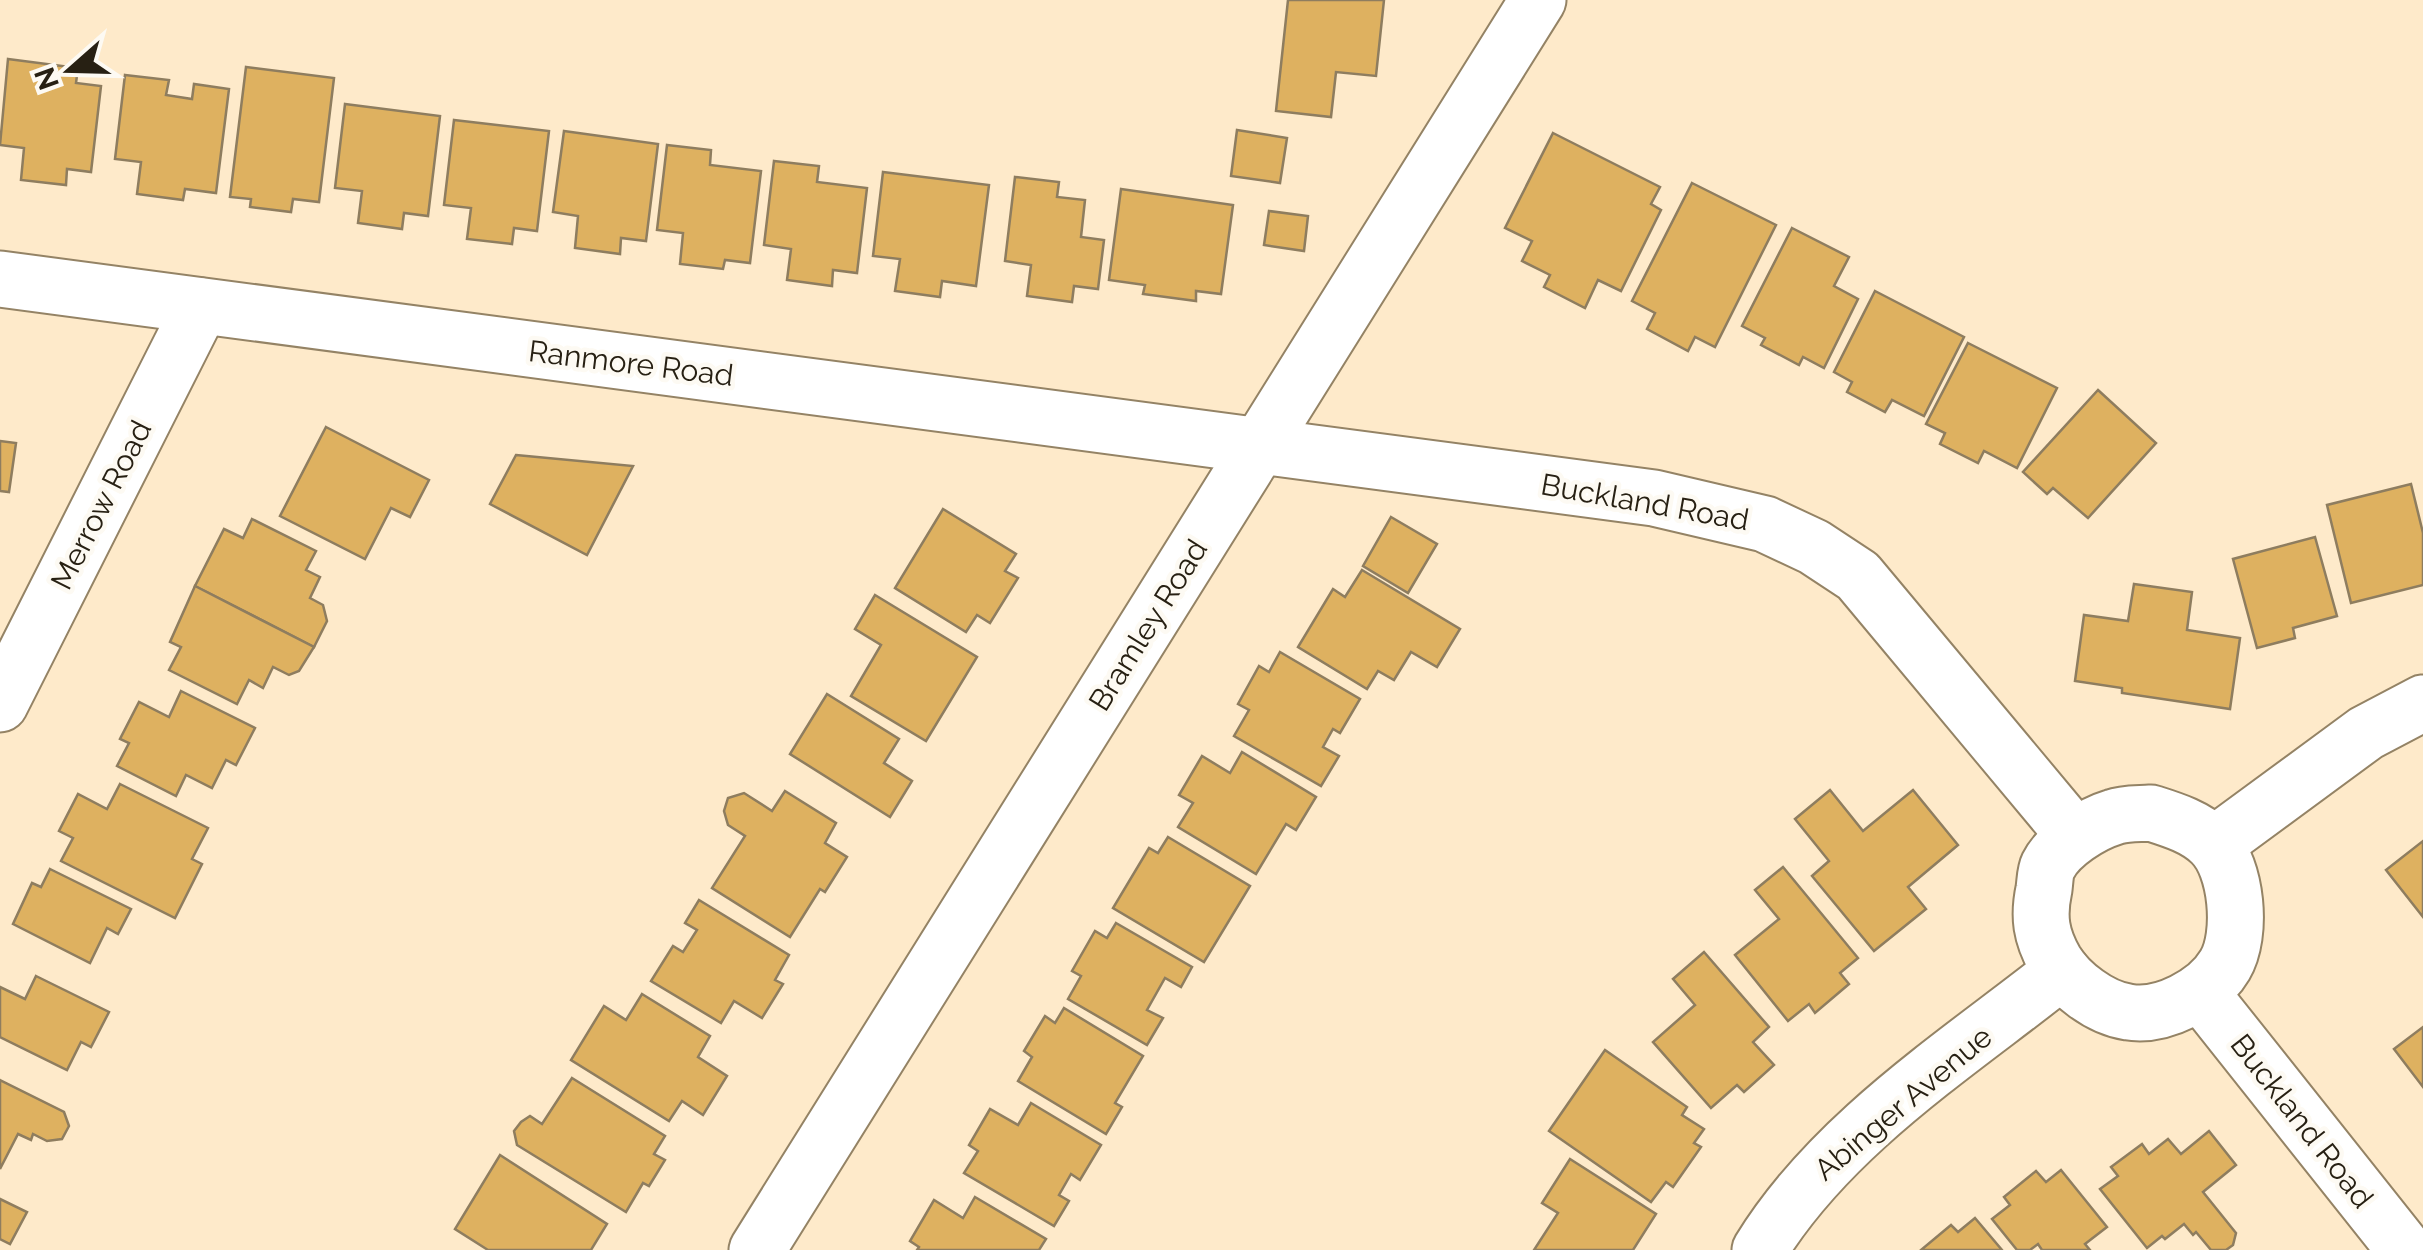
<svg xmlns="http://www.w3.org/2000/svg" width="2423" height="1250" font-family="Raleway,sans-serif">
  <style>
    .building { fill: #deb160; stroke: #8e7d5f; stroke-width: 2.5 }
    .lines { fill: none; stroke-linecap: round; stroke-linejoin: round }
    .minor-casing { stroke: #948365; stroke-width: 59 }
    .minor { stroke: #fff; stroke-width: 55 }
    .labels { text-anchor: middle; dominant-baseline: central; stroke-width: 9; stroke-linejoin: round; paint-order: stroke }
    .street-label { font-size: 30px; fill: #272013; stroke: #fdfaf3 }
  </style>
  <rect width="100%" height="100%" fill="#feeaca"/>
  <g class="building">
    <polygon points="1288,0 1384,0 1376,76 1336,72 1331,117 1276,111"/>
    <polygon points="8,59 78,68 76,83 101,86 91,172 67,169 66,185 21,180 24,148 0,145"/>
    <polygon points="246,67 334,78 319,202 293,199 291,212 250,207 251,199 230,197"/>
    <polygon points="125,75 169,80 166,95 192,99 194,84 229,89 216,193 185,189 183,200 137,194 141,162 115,159"/>
    <polygon points="345,104 440,116 428,216 404,213 402,229 358,223 362,191 335,188"/>
    <polygon points="454,120 549,131 537,231 514,228 512,244 467,239 471,208 444,205"/>
    <polygon points="1237,130 1287,138 1280,183 1231,176"/>
    <polygon points="564,131 658,144 646,241 621,238 620,254 575,248 578,216 553,212"/>
    <polygon points="1553,133 1660,187 1651,204 1661,210 1621,291 1598,280 1585,308 1544,287 1550,275 1522,261 1532,241 1505,228"/>
    <polygon points="667,145 711,150 710,165 761,171 750,263 725,260 723,269 680,264 683,233 657,230"/>
    <polygon points="774,161 819,166 817,182 867,188 857,273 833,270 832,286 787,280 791,249 764,245"/>
    <polygon points="883,172 989,185 976,286 942,281 940,297 895,291 900,259 873,256"/>
    <polygon points="1015,177 1059,182 1057,197 1085,200 1081,237 1104,240 1098,289 1074,286 1072,302 1027,296 1031,265 1005,261"/>
    <polygon points="1692,183 1776,225 1715,347 1695,337 1688,351 1647,329 1655,313 1632,301"/>
    <polygon points="1121,189 1233,205 1221,294 1196,291 1196,301 1143,294 1145,285 1109,280"/>
    <polygon points="1269,211 1308,216 1304,251 1264,245"/>
    <polygon points="1792,228 1849,257 1834,286 1858,299 1824,368 1803,357 1799,365 1761,345 1765,338 1742,326"/>
    <polygon points="1875,291 1964,337 1924,416 1892,400 1885,412 1847,392 1852,382 1834,372"/>
    <polygon points="1968,343 2057,388 2017,468 1984,451 1978,463 1940,444 1945,433 1926,424"/>
    <polygon points="2098,390 2156,443 2088,518 2053,488 2047,494 2023,472"/>
    <polygon points="326,427 429,480 410,517 391,508 365,559 280,516"/>
    <polygon points="0,441 16,443 9,492 0,491"/>
    <polygon points="516,455 633,466 587,555 490,504"/>
    <polygon points="2411,484 2423,533 2423,585 2351,603 2327,505"/>
    <polygon points="943,509 1016,554 1005,571 1018,578 990,623 977,615 966,632 895,588"/>
    <polygon points="1391,517 1437,544 1408,593 1363,566"/>
    <polygon points="252,519 316,551 306,570 320,577 310,598 323,605 327,621 314,647 195,586 224,529 243,538"/>
    <polygon points="2315,537 2337,616 2293,628 2295,638 2257,648 2233,559"/>
    <polygon points="1362,570 1460,629 1437,667 1411,652 1394,680 1378,671 1367,689 1298,647 1333,589 1345,597"/>
    <polygon points="2134,584 2192,592 2187,630 2240,638 2230,709 2122,693 2122,688 2075,681 2084,615 2128,621"/>
    <polygon points="195,586 314,647 299,671 289,675 273,667 263,688 249,680 237,704 169,670 181,647 170,642"/>
    <polygon points="875,595 977,657 926,741 851,696 881,645 855,629"/>
    <polygon points="1280,652 1360,699 1340,733 1333,729 1323,747 1339,756 1321,786 1234,736 1249,710 1238,704 1259,666 1269,672"/>
    <polygon points="181,691 255,728 236,765 226,760 212,788 186,775 176,796 117,766 129,743 120,739 139,702 169,717"/>
    <polygon points="827,694 899,739 884,763 912,781 890,817 790,754"/>
    <polygon points="1242,752 1316,797 1296,830 1286,824 1256,874 1178,827 1193,803 1179,795 1202,756 1230,773"/>
    <polygon points="120,784 208,828 192,859 202,864 175,918 61,861 73,838 59,831 78,794 107,809"/>
    <polygon points="1830,790 1863,831 1913,790 1958,845 1908,887 1926,909 1874,951 1812,876 1829,861 1795,819"/>
    <polygon points="785,791 836,823 825,843 847,857 825,892 820,889 790,937 712,888 745,836 728,825 724,811 728,798 744,793 772,811"/>
    <polygon points="1168,837 1250,886 1204,962 1113,908 1149,848 1158,853"/>
    <polygon points="2423,841 2423,917 2386,870"/>
    <polygon points="1783,867 1858,958 1840,973 1849,984 1815,1013 1809,1004 1788,1021 1735,955 1779,919 1755,890"/>
    <polygon points="50,869 131,909 118,934 107,928 90,963 13,924 32,883 41,887"/>
    <polygon points="699,900 789,955 775,980 783,984 762,1018 734,1001 721,1023 651,981 673,946 683,952 697,930 685,923"/>
    <polygon points="1116,923 1192,967 1181,987 1165,978 1147,1010 1163,1018 1147,1045 1068,999 1081,976 1072,971 1095,931 1107,938"/>
    <polygon points="1704,952 1769,1027 1753,1042 1774,1065 1744,1092 1737,1085 1711,1108 1653,1042 1695,1005 1673,979"/>
    <polygon points="36,976 109,1012 91,1047 81,1042 67,1070 0,1037 0,987 25,999"/>
    <polygon points="642,994 710,1036 698,1057 727,1076 703,1115 682,1101 669,1121 571,1060 604,1006 626,1020"/>
    <polygon points="1064,1008 1143,1056 1115,1103 1122,1107 1106,1134 1018,1081 1032,1057 1024,1051 1045,1016 1055,1023"/>
    <polygon points="2423,1027 2423,1087 2394,1049"/>
    <polygon points="1605,1050 1687,1107 1682,1115 1704,1129 1694,1143 1701,1147 1673,1187 1666,1182 1651,1202 1549,1131"/>
    <polygon points="572,1078 665,1136 654,1154 665,1160 649,1186 643,1183 626,1212 517,1145 514,1131 521,1122 530,1116 542,1124"/>
    <polygon points="0,1080 64,1112 69,1126 62,1139 47,1141 33,1134 31,1140 18,1134 0,1169"/>
    <polygon points="1031,1103 1101,1145 1080,1180 1071,1174 1059,1195 1069,1201 1054,1226 964,1173 978,1151 969,1145 990,1109 1018,1125"/>
    <polygon points="2209,1131 2236,1165 2203,1192 2236,1233 2233,1245 2226,1250 2211,1250 2196,1232 2193,1235 2184,1224 2165,1239 2162,1236 2147,1248 2100,1189 2118,1176 2111,1167 2142,1144 2149,1154 2168,1139 2181,1154"/>
    <polygon points="500,1155 607,1224 591,1250 488,1250 455,1229"/>
    <polygon points="1570,1159 1656,1214 1633,1250 1534,1250 1558,1213 1542,1203"/>
    <polygon points="2061,1170 2107,1227 2085,1244 2090,1250 2042,1250 2038,1244 2030,1250 2017,1250 1992,1219 2010,1205 2004,1197 2036,1171 2046,1182"/>
    <polygon points="975,1197 1046,1239 1039,1250 917,1250 919,1247 910,1241 934,1200 963,1218"/>
    <polygon points="0,1199 27,1212 10,1244 0,1239"/>
    <polygon points="1975,1218 2002,1250 1921,1250 1951,1225 1958,1232"/>
  </g>
  <g class="lines">
    <g class="minor-casing">
      <g id="minor">
        <polyline points="0,279 1654,498 1765,524 1814,547 1858,576 2075,836"/>
        <polyline points="0,704 201,306"/>
        <path d="M2151,813C2173,820 2196,827 2212,843C2237,867 2243,935 2225,965C2208,994 2162,1018 2128,1012C2100,1008 2069,984 2055,961C2041,936 2038,917 2044,889C2045,882 2045,872 2048,866C2059,844 2091,824 2114,817C2125,813 2140,814 2151,813Z"/>
        <polyline points="2215,844 2366,733 2423,703"/>
        <polyline points="2200,992 2405,1250"/>
        <polyline points="757,1250 1538,0"/>
        <path d="M1760,1250C1831,1134 1956,1055 2062,971"/>
      </g>
    </g>
    <use href="#minor" class="minor"/>
  </g>
  <g class="labels">
    <g class="street-label">
      <text transform="translate(631 363) rotate(7)">Ranmore Road</text>
      <text transform="translate(1645 502) rotate(10)">Buckland Road</text>
      <text transform="translate(101 505) rotate(-63)">Merrow Road</text>
      <text transform="translate(1148 625) rotate(-58)">Bramley Road</text>
      <text transform="translate(1903 1103) rotate(-40)">Abinger Avenue</text>
      <text transform="translate(2302 1121) rotate(52)">Buckland Road</text>
    </g>
  </g>
  <g transform="translate(70 70) rotate(250)" stroke="#fdfaf3" stroke-width="8" paint-order="stroke">
  <path d="M0-8L18 38L0 25L-18 38Z" fill="#272013"/>
  <text y="-15" font-size="28" font-weight="bold" text-anchor="middle" fill="#272013">N</text>
  </g>
</svg>
